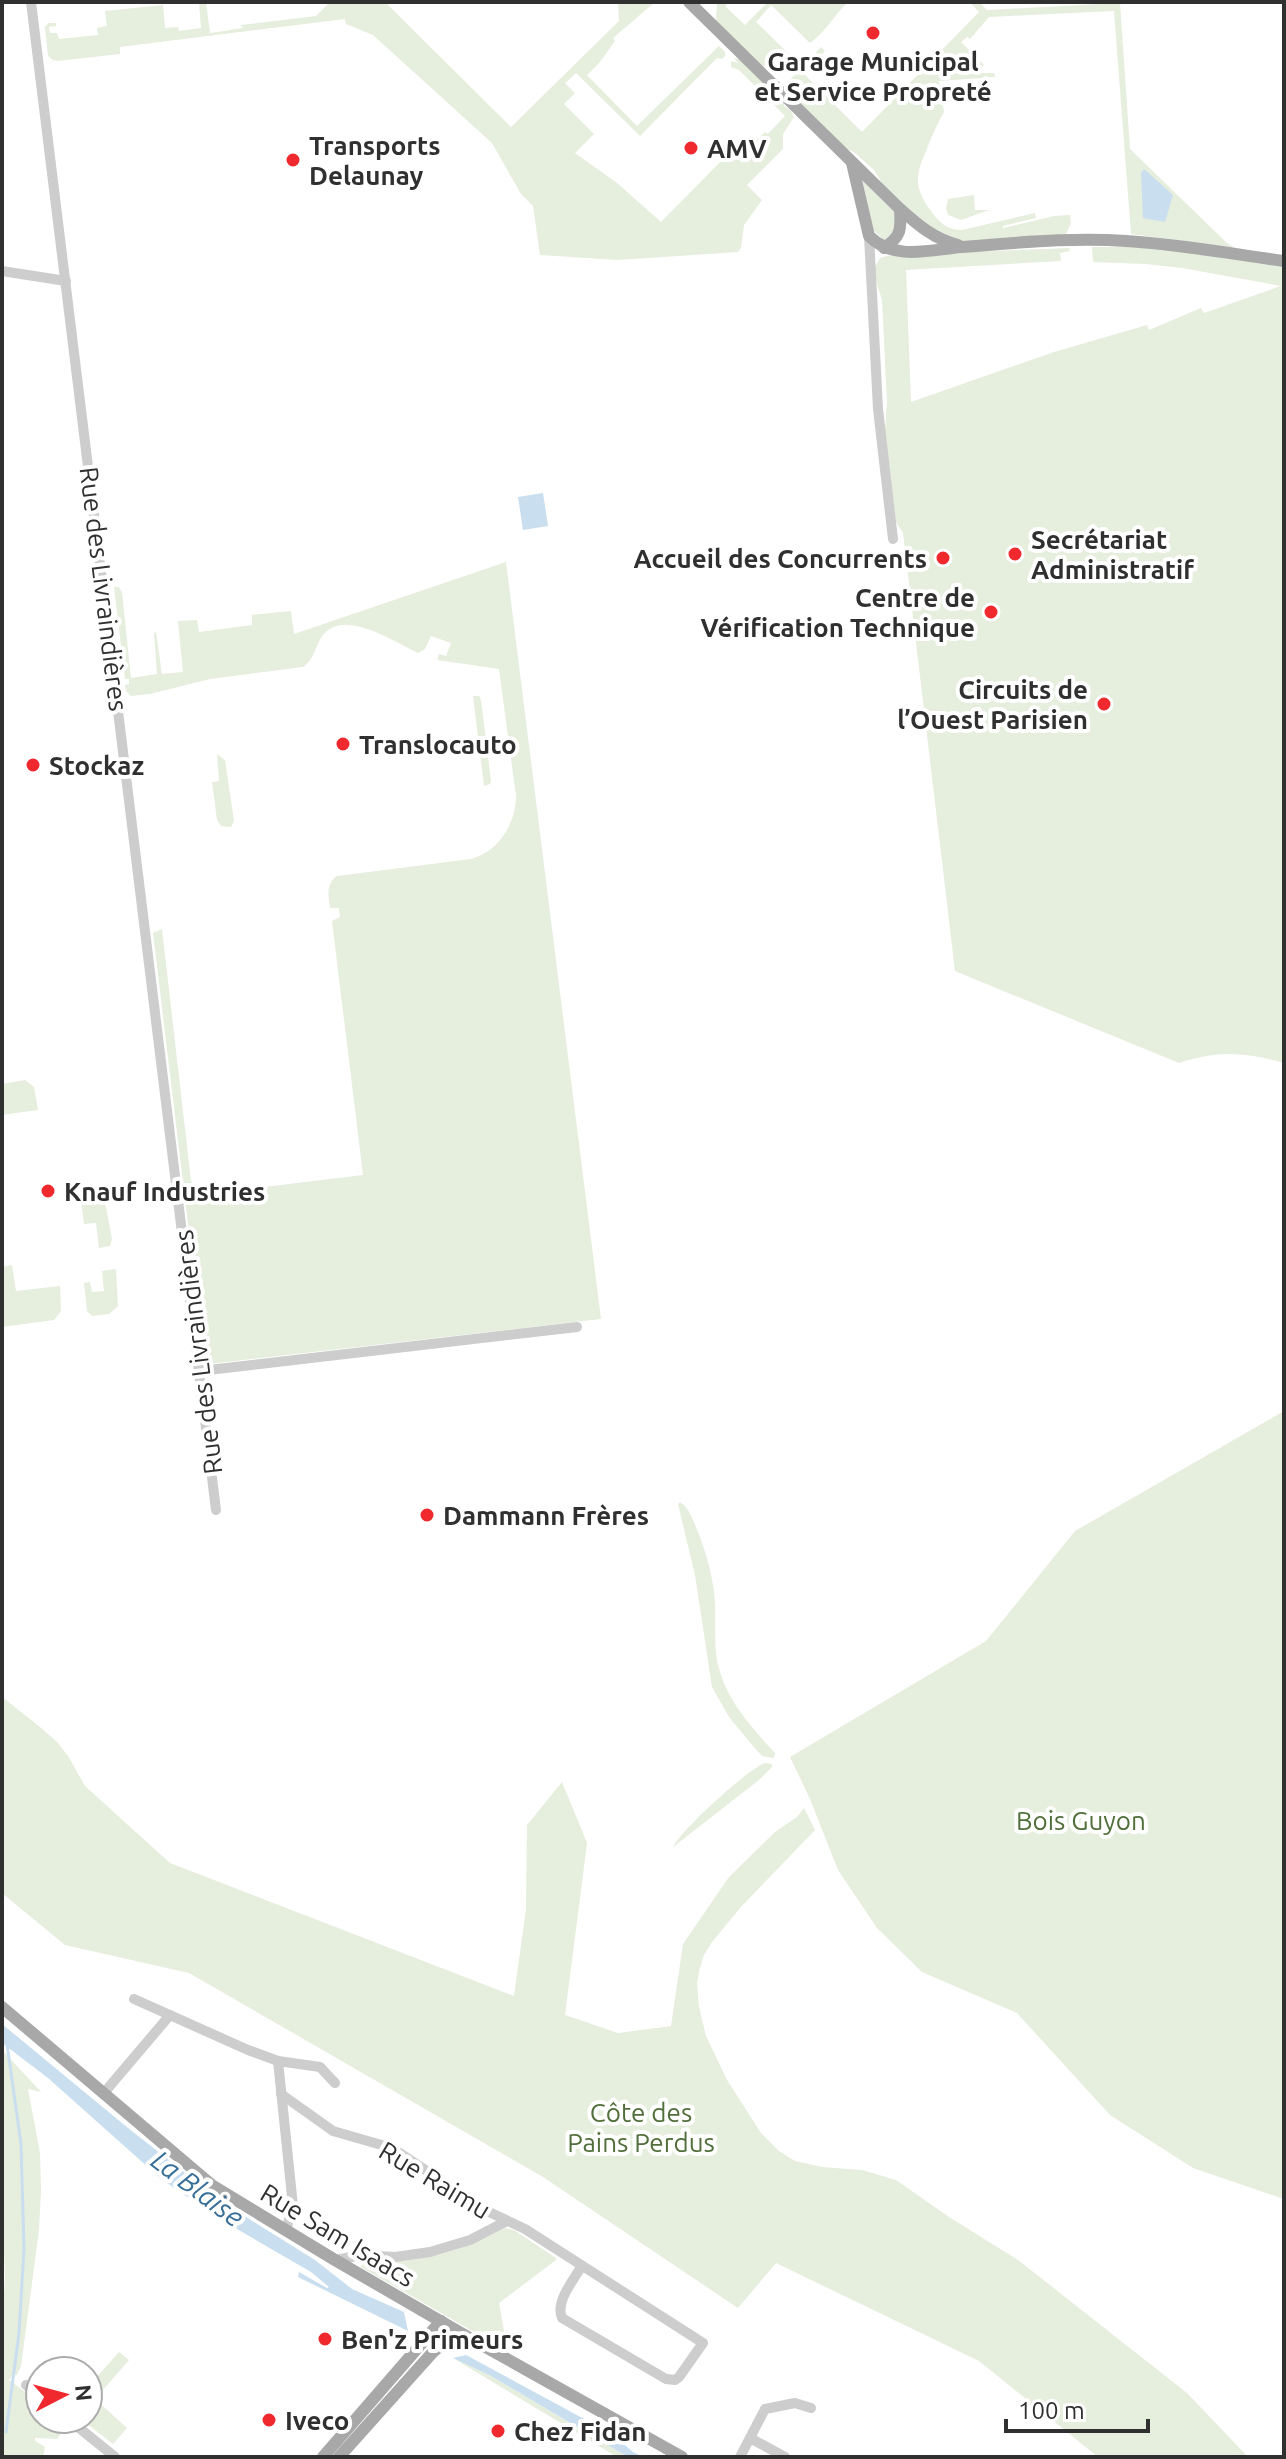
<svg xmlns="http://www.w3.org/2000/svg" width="1286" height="2459" font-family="Ubuntu,sans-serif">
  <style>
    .green { fill: #e6eede }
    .water { fill: #c9deef }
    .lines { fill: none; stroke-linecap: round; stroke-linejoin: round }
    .stream { stroke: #c9deef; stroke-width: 3 }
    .minor { stroke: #cdcdcd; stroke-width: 10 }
    .major { stroke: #a8a8a8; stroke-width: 12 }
    .poi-dot { fill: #f0292f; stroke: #fff; stroke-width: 3 }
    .labels { text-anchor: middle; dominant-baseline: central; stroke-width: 8; stroke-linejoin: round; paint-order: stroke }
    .poi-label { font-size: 26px; font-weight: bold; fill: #303030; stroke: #fff; text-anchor: start }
    .street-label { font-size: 26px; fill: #303030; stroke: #fff }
    .park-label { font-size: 26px; fill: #516f3a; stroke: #fff }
    .water-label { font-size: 28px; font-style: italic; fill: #386f98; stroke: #fff }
  </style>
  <rect width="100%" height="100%" fill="#fff"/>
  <g class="green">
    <polygon points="199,2 206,2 210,33 243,28 241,25 316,16 330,2 385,2 511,127 619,21 618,2 655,2 613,38 615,41 599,63 587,75 637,126 719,46 725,52 725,56 722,59 717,58 640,136 576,73 565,83 575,93 564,104 594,134 575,153 617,183 661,222 735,147 743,154 765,132 768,134 785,116 739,70 731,67 731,61 738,63 734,58 741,59 784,101 784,106 791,111 794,117 783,134 783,149 747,185 762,200 744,225 741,248 738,252 618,260 540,255 533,206 521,194 492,143 373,35 346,24 345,19 120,47 120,54 58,61 53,60 48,56 45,27 49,23 56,23 56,26 49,27 50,33 57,33 59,39 98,35 97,28 107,26 105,11 163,5 165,28 178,27 179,31 201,28"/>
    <path d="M717,2H727L726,7L745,25L768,2H848C834,15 826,32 810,43L771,5L756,22L792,57L791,62L765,66L761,65L716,21Z"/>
    <path d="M970,2H979L987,10L1120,3L1130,149L1227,243L1235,248L1131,234L1114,11L989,17L970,39L967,37L961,42L984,65L980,69L982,73H994L995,77L939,81L944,112C937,124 933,134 928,146C916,174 912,185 931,211C939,223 948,230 962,230L1035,213L1036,218L1003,226V228L1054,216L1070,215L1071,223L1066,234L964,242L932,232L885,188L874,170L855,153L844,147L786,89L789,81L821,47L825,51L803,73L862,132L979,12Z"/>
    <polygon points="862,179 889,204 894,211 896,227 886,240 884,240 873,230"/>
    <polygon points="974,195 975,210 989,210 961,220 948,215 946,208 948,199"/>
    <path d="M1092,247H1148L1284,266V1063C1245,1052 1218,1050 1179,1063L955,971L903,533L896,522L885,430L887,403L882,300L875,277V267L880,258L891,255L1069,248L1070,251L1060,253L1061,261L906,270L911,402L1054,352L1147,325L1149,330L1201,308L1204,313L1281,286L1182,268L1146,264L1093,262Z"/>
    <path d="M506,562L601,1319L209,1364L204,1357L153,933L162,929L191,1181L199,1195L363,1175L332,921L340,917L339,908H330C328,895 326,884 337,876L471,859C499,852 516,823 516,796L499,669L437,660L439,654L446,656L451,643L431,636L425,649L418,653C394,642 345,608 323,635C315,646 315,659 303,667L210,679L150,694L131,696L126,691L125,685L129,684V679H125L114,587H119L122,592L131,678L157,674L154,633L156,632L162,674L183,672L178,621L197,620L199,632L252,625V615L291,611L294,634Z"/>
    <polygon points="473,696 479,696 481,700 491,781 490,784 484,786"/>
    <polygon points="217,754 225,760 234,821 231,827 221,826 217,820 212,782 219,781"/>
    <polygon points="25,1080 34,1087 38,1110 2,1115 2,1084"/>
    <polygon points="101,1199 105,1202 112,1239 110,1246 99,1248 96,1223 84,1224 81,1201"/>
    <polygon points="12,1265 16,1291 60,1286 61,1311 54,1320 2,1327 2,1267"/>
    <polygon points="116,1269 118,1306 109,1314 92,1316 87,1311 84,1283 90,1282 92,1292 104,1291 102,1271"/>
    <polygon points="1284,1411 1284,2199 1193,2168 1110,2115 1017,2013 922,1972 877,1928 838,1870 810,1799 790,1757 986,1641 1075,1531"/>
    <path d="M680,1502C689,1508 692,1518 696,1527C706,1552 714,1578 715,1605C716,1627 713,1651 720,1672C729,1703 753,1729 775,1753L774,1758L762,1756L753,1746L729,1717L712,1687L695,1575L678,1504Z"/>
    <polygon points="2,1697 40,1727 57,1742 68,1756 85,1786 170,1863 514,1996 526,1909 527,1825 562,1782 587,1843 565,2015 618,2033 671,2026 683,1944 729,1877 775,1832 797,1817 804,1808 815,1830 740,1908 712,1942 704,1955 699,1971 697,1984 699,2007 706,2036 727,2080 761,2133 779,2151 795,2161 822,2167 862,2170 896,2180 949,2217 1018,2260 1187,2393 1248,2457 1098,2457 979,2361 776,2263 738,2308 543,2177 189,1973 65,1945 2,1893"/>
    <path d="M765,1763L772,1764V1767L759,1780L673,1847C679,1832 749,1768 765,1763Z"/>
    <polygon points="2,2050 41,2092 28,2089 40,2153 41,2190 39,2230 21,2366 17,2375 12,2376 9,2380 40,2403 40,2419 60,2419 63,2423 63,2431 57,2439 35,2438 35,2441 45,2447 43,2457 2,2457 2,2338 5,2276 2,2203"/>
    <path d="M505,2228L514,2230L556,2258V2260L499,2303L507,2347L474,2332L361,2267L363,2259L375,2258L396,2265L397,2261C437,2259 470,2246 505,2228Z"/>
    <polygon points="119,2352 129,2360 95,2399 127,2428 113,2444 81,2419 88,2419 88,2387"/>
    <polygon points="453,2358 491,2376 628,2457 617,2457"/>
  </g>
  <g class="water">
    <polygon points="1144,169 1173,195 1165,222 1143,218 1141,173"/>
    <polygon points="543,493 548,526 523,530 518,497"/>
    <polygon points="2,2024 128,2128 235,2212 237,2213 239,2210 244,2213 243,2215 315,2260 352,2289 404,2312 408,2331 298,2277 299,2272 327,2288 329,2287 311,2272 230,2225 215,2212 184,2195 159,2177 48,2078 2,2043"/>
    <polygon points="466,2355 612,2434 633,2452 643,2457 628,2457 491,2376 453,2358"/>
  </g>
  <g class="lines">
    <polyline class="stream" points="6,2432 19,2333 24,2249 21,2144 7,2044"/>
    <g class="minor">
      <polyline points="31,2 216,1510"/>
      <polyline points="869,236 878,409 893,539"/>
      <polyline points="2,271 66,281"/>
      <polyline points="200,1371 577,1327"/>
      <polyline points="134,1999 248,2050 278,2061 320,2067 335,2083"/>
      <polyline points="278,2061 293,2206 286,2230"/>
      <polyline points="103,2094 170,2015"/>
      <path d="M281,2094L333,2131L392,2148L487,2211L525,2229L703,2343L679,2377L675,2380L666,2379L562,2318C555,2302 573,2281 581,2267"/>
      <polyline points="335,2260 362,2255 395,2257 430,2252 470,2240 505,2222"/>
      <polyline points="26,2385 40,2397"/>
      <polyline points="68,2419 115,2457"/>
      <polyline points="750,2438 785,2457"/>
      <polyline points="740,2457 765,2409 795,2403 811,2408"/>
    </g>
    <g class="major">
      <path d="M689,2L900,209C918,225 934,239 958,245"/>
      <path d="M852,163L869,236C894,261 929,250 961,247C1016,243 1072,237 1126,241C1179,244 1232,254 1284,261"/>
      <path d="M884,248C902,236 901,229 900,209"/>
      <polyline points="2,2007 213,2186 335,2260 473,2340 682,2457"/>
      <polyline points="323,2457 441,2321"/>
      <path d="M339,2457L433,2352C445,2342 455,2337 470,2339"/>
    </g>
  </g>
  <g class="poi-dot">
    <circle cx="873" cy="33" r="8"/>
    <circle cx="691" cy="148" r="8"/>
    <circle cx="293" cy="160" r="8"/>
    <circle cx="1015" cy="554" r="8"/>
    <circle cx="943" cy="558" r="8"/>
    <circle cx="991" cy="612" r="8"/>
    <circle cx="1104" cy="704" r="8"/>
    <circle cx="343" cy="744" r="8"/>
    <circle cx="33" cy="765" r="8"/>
    <circle cx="48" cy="1191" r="8"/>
    <circle cx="427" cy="1515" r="8"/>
    <circle cx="325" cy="2339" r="8"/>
    <circle cx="269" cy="2420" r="8"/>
    <circle cx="498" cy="2431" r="8"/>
  </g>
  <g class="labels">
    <g class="poi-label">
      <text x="873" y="61" text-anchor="middle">Garage Municipal<tspan x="873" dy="30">et Service Propreté</tspan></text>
      <text x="309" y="145">Transports<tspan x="309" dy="30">Delaunay</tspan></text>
      <text x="707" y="148">AMV</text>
      <text x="1031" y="539">Secrétariat<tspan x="1031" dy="30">Administratif</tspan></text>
      <text x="927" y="558" text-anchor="end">Accueil des Concurrents</text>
      <text x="975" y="597" text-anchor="end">Centre de<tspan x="975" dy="30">Vérification Technique</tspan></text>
      <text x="1088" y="689" text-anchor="end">Circuits de<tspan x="1088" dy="30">l’Ouest Parisien</tspan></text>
      <text x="359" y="744">Translocauto</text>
      <text x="49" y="765">Stockaz</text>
      <text x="64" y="1191">Knauf Industries</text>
      <text x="443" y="1515">Dammann Frères</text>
      <text x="341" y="2339">Ben'z Primeurs</text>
      <text x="285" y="2420">Iveco</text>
      <text x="514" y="2431">Chez Fidan</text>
    </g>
    <g class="street-label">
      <text transform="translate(104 589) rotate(83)">Rue des Livraindières</text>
      <text transform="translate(198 1352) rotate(-97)">Rue des Livraindières</text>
      <text transform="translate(435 2180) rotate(31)">Rue Raimu</text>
      <text transform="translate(338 2235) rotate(31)">Rue Sam Isaacs</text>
    </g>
    <g class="park-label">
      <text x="1081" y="1820">Bois Guyon</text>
      <text x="641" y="2112">Côte des<tspan x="641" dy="30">Pains Perdus</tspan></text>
    </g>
    <g class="water-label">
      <text transform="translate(198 2188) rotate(37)">La Blaise</text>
    </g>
  </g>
  <rect width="1286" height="2459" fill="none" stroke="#303030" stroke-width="8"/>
  <g transform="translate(64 2395) rotate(84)"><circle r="38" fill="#ffffff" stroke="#acacac" stroke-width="2"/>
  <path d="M0-6L14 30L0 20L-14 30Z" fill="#f0292f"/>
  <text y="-12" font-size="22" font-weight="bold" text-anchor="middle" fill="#303030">N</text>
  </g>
  <path d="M1006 2419v12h142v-12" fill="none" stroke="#303030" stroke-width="4"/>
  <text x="1018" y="2419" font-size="24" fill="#303030" stroke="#ffffff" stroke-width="6" paint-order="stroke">100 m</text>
</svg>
